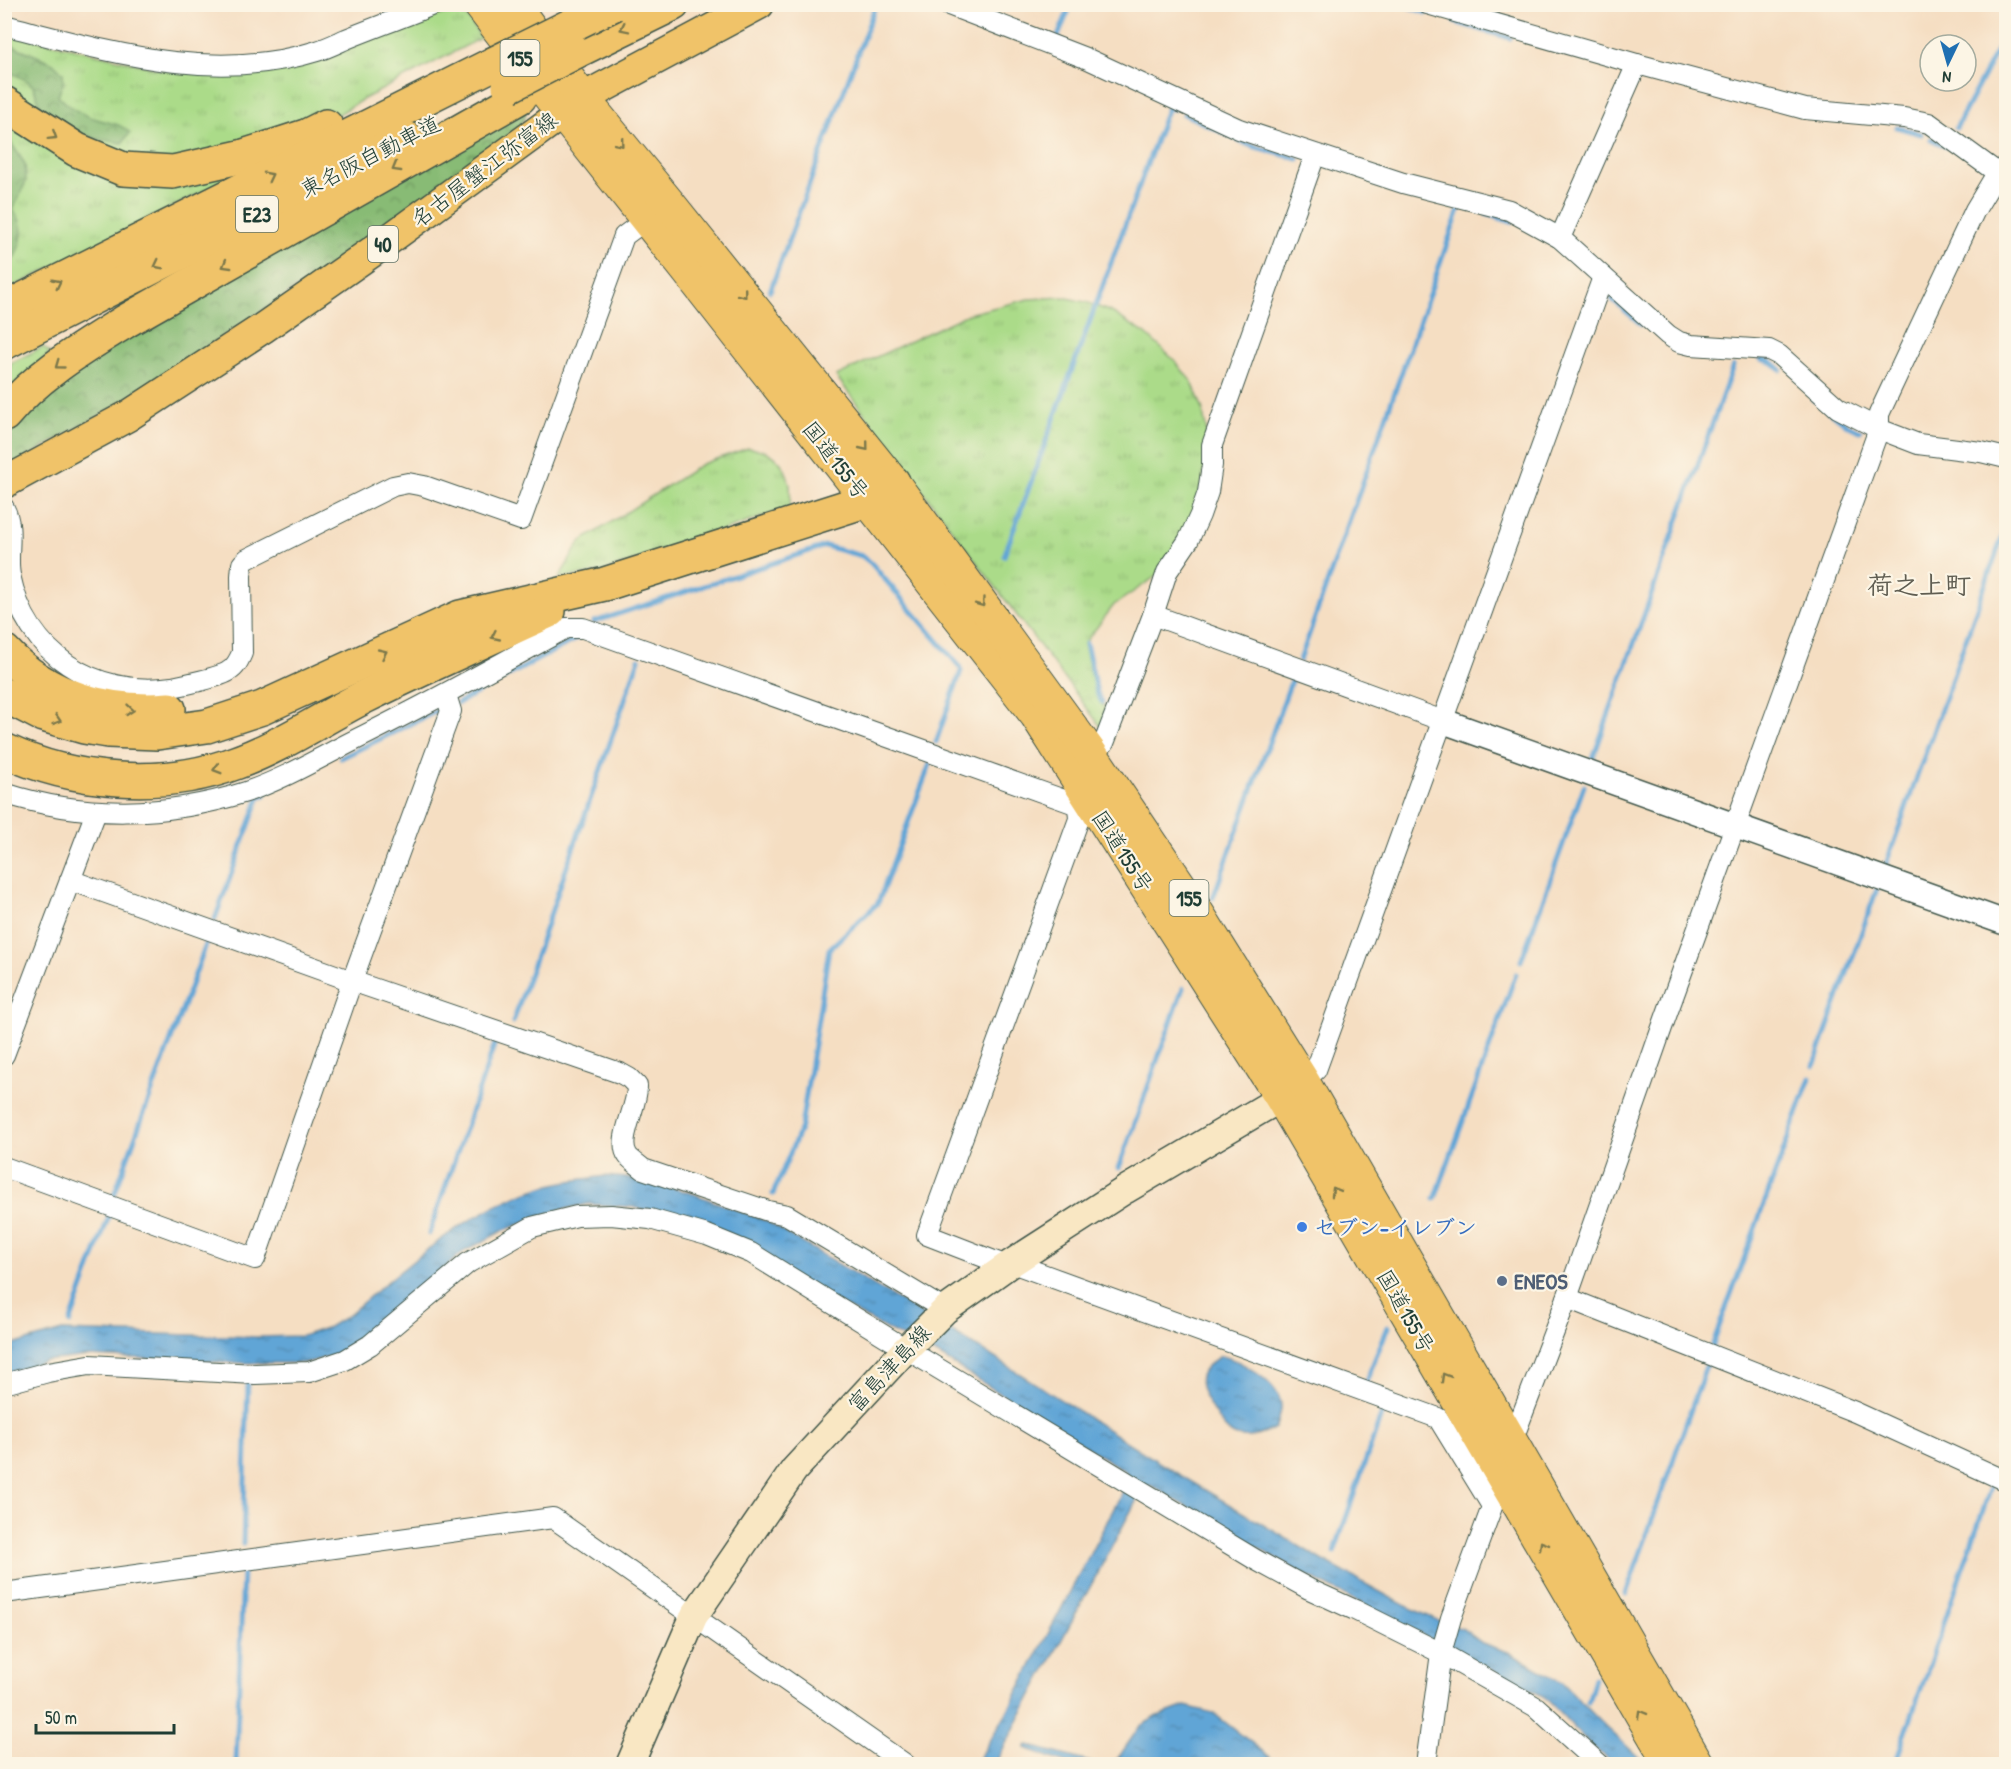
<svg xmlns="http://www.w3.org/2000/svg" width="2011" height="1769" font-family="'Patrick Hand','Klee One',sans-serif">
  <style>
    .grass { fill: url(#grass-tufts); stroke: #658c5e; stroke-width: 1.5 }
    .forest { fill: url(#forest-crowns); stroke: #547c54; stroke-width: 1.5 }
    .water { fill: url(#water-ripples); stroke: #407185; stroke-width: 1.5 }
    .lines { fill: none; stroke-linecap: round; stroke-linejoin: round }
    .stream { stroke: #61a5d6; stroke-width: 5 }
    .minor-casing { stroke: #3f5549; stroke-width: 22 }
    .tertiary-casing { stroke: #3f5549; stroke-width: 27 }
    .secondary-casing { stroke: #3f5549; stroke-width: 30 }
    .primary-casing { stroke: #3f5549; stroke-width: 33 }
    .trunk-casing { stroke: #3f5549; stroke-width: 34 }
    .motorway-casing { stroke: #3f5549; stroke-width: 36 }
    .minor { stroke: #fff; stroke-width: 20 }
    .tertiary { stroke: #fff; stroke-width: 24 }
    .secondary { stroke: #f9e7c3; stroke-width: 27 }
    .primary { stroke: #f0c369; stroke-width: 30 }
    .trunk { stroke: #f0c369; stroke-width: 32 }
    .motorway { stroke: #f0c369; stroke-width: 33 }
    .motorway-bridge-casing { stroke: #3f5549; stroke-width: 36; stroke-linecap: butt }
    .motorway-bridge { stroke: #f0c369; stroke-width: 33 }
    .oneway { stroke: #7d794c }
    .shop-dot { fill: #3f7fe0; stroke: #fcf5e5; stroke-width: 2 }
    .service-dot { fill: #5c6f8a; stroke: #fcf5e5; stroke-width: 2 }
    .labels { text-anchor: middle; dominant-baseline: central; stroke-width: 4.5; stroke-linejoin: round; paint-order: stroke }
    .shield { fill: #fcf5e5; stroke: #617469; stroke-width: 1.5 }
    .shield-label { font-size: 21px; font-weight: bold; fill: #1f3d34 }
    .street-label { font-size: 22px; fill: #1f3d34; stroke: #fcf5e5 }
    .shop-label { font-size: 22px; font-weight: bold; fill: #366cbe; stroke: #fcf5e5; text-anchor: start }
    .service-label { font-size: 22px; font-weight: bold; fill: #4e5e75; stroke: #fcf5e5; text-anchor: start }
    .quarter-label { font-size: 26px; font-weight: bold; fill: #605e52; stroke: #fcf5e5 }
  </style>
  <defs>
    <pattern id="grass-tufts" width="24" height="20" patternUnits="userSpaceOnUse" patternTransform="scale(1.5)"><rect width="24" height="20" fill="#abdb89"/><path d="M3 7l-1-3M5 7V3M7 7l1-3M15 17l-1-3M17 17v-4M19 17l1-3" fill="none" stroke="#93bd77"/></pattern>
    <pattern id="forest-crowns" width="20" height="18" patternUnits="userSpaceOnUse" patternTransform="scale(1.5)"><rect width="20" height="18" fill="#88bb75"/><path d="M2 6a3 3 0 1 1 6 0M12 15a3 3 0 1 1 6 0" fill="none" stroke="#6f9961"/></pattern>
    <pattern id="water-ripples" width="26" height="14" patternUnits="userSpaceOnUse" patternTransform="scale(1.5)"><rect width="26" height="14" fill="#61a5d6"/><path d="M2 4q2-2 4 0t4 0M15 11q2-2 4 0t4 0" fill="none" stroke="#4f88ae"/></pattern>
  </defs>
  <rect width="100%" height="100%" fill="#fcf5e5"/>
  <filter id="ink" filterUnits="userSpaceOnUse"><feTurbulence type="fractalNoise" baseFrequency=".0167" numOctaves="2"/><feDisplacementMap in="SourceGraphic" scale="12" xChannelSelector="R" yChannelSelector="G"/><feConvolveMatrix kernelMatrix="1 2 1 2 8 2 1 2 1" color-interpolation-filters="sRGB"/></filter>
  <filter id="wash" filterUnits="userSpaceOnUse"><feTurbulence type="fractalNoise" baseFrequency=".008" numOctaves="4" result="noise"/><feDisplacementMap in="SourceGraphic" scale="24" xChannelSelector="R" yChannelSelector="G"/><feGaussianBlur stdDeviation="1.35" result="paint"/><feColorMatrix in="noise" values="0 0 0 0 0 0 0 0 0 0 0 0 0 0 0 0 0 1.4 0 .05"/><feComposite in="paint" operator="in"/></filter>
  <g filter="url(#wash)">
    <rect width="100%" height="100%" fill="#f5dec2"/>
    <g class="grass">
      <polygon points="457,10 469,19 481,38 360,101 258,164 5,291 5,32 162,70 210,74 243,74"/>
      <polygon points="1063,297 1089,303 1113,313 1146,334 1174,360 1192,382 1202,407 1208,440 1200,500 1161,573 1114,605 1084,644 1096,695 1109,714 1102,728 836,376 968,314 1029,299"/>
      <polygon points="43,347 50,353 5,395 5,366"/>
      <path d="M748,448C754,449 762,449 767,452C789,463 793,487 789,508L601,572L559,578L580,542L702,464Z"/>
    </g>
    <g class="forest">
      <path d="M4,42L53,63L63,73V83L58,96C70,108 83,116 100,120C114,124 119,123 130,133L122,143C98,140 65,132 47,116C36,107 39,91 30,83C23,77 12,74 5,70Z"/>
      <polygon points="524,105 526,116 518,128 370,240 121,403 16,463 5,461 4,431 90,357"/>
      <path d="M5,134L25,164L26,181L13,210C31,230 18,254 5,273L4,242L6,237L4,234Z"/>
    </g>
    <g class="water">
      <path d="M604,1176L641,1179L694,1194L766,1221L979,1348L1160,1463L1329,1564L1404,1605L1439,1621L1463,1629L1482,1643L1508,1652L1562,1682L1602,1723L1646,1764C1637,1764 1625,1767 1617,1764C1597,1757 1562,1712 1543,1696L1298,1571L1150,1485L1139,1496L996,1762L994,1764H975L1006,1714L1123,1491L1127,1472L940,1356L890,1331L685,1219L633,1207L587,1204L556,1211L504,1230L463,1252L390,1316L336,1355L305,1363H245L88,1356L45,1361L5,1374V1347L62,1331L256,1337L302,1336L329,1327L347,1316C409,1264 473,1203 554,1184C571,1180 588,1179 604,1176Z"/>
      <path d="M1221,1356C1240,1359 1280,1384 1281,1405C1282,1413 1278,1421 1275,1428C1264,1434 1247,1441 1234,1435C1226,1431 1220,1422 1215,1414C1199,1389 1190,1373 1221,1356Z"/>
      <polygon points="1185,1706 1213,1713 1270,1757 1273,1764 1114,1764 1140,1726 1158,1716"/>
      <polygon points="1027,1745 1096,1764 1068,1764 1025,1748"/>
    </g>
    <g class="lines">
      <g class="stream">
        <polyline points="924,4 944,12"/>
        <polyline points="1401,4 1426,13"/>
        <polyline points="1455,22 1510,38"/>
        <polyline points="1057,39 1071,4"/>
        <polyline points="1184,114 1249,145 1298,159"/>
        <polyline points="1897,127 1921,134"/>
        <polyline points="1956,128 2006,33"/>
        <polyline points="1931,139 1947,147"/>
        <polyline points="1487,214 1512,222"/>
        <polyline points="770,291 876,4"/>
        <polyline points="1612,299 1641,324"/>
        <polyline points="1761,359 1772,362 1781,370"/>
        <polyline points="1813,398 1847,425 1860,431"/>
        <polyline points="1004,556 1168,107 1173,109"/>
        <polyline points="594,622 825,546 862,556 871,563 960,667"/>
        <polyline points="1086,643 1097,693 1102,702"/>
        <polyline points="1300,660 1459,210"/>
        <polyline points="458,703 581,636"/>
        <polyline points="936,742 961,671"/>
        <polyline points="341,758 437,711"/>
        <polyline points="1592,761 1733,366"/>
        <polyline points="1885,867 2006,526"/>
        <polyline points="1213,898 1293,676"/>
        <polyline points="215,919 259,798 265,795"/>
        <polyline points="1521,961 1584,786"/>
        <polyline points="513,1022 639,659"/>
        <polyline points="1814,1066 1877,889"/>
        <polyline points="1119,1168 1183,988"/>
        <polyline points="773,1194 801,1127 829,949 878,903 930,764"/>
        <polyline points="114,1195 208,939"/>
        <polyline points="1435,1199 1516,974"/>
        <polyline points="429,1234 495,1043"/>
        <polyline points="70,1323 110,1213"/>
        <polyline points="1711,1349 1810,1078"/>
        <polyline points="1369,1386 1365,1384 1388,1327"/>
        <polyline points="2000,1466 2006,1447"/>
        <polyline points="243,1544 248,1380"/>
        <polyline points="1334,1553 1385,1404"/>
        <polyline points="1626,1594 1708,1361"/>
        <polyline points="1588,1702 1595,1678"/>
        <polyline points="236,1764 243,1571"/>
        <polyline points="1895,1764 1992,1484"/>
      </g>
    </g>
  </g>
  <g filter="url(#ink)">
    <g class="lines">
      <g class="minor-casing">
        <g id="minor">
          <polyline points="946,4 1088,59 1239,129 1403,183 1509,210 1560,238 1668,335 1679,342 1691,345 1769,350 1779,355 1838,408 1879,429 1918,444 1981,452 2006,458"/>
          <polyline points="1427,4 1637,64 1805,109 1904,118 1929,123 2006,179"/>
          <path d="M4,25C107,51 212,84 317,51C327,48 337,43 346,39C376,27 406,16 435,4"/>
          <polyline points="1560,238 1637,64"/>
          <path d="M4,508C15,529 6,553 10,575C26,654 95,698 172,687C183,685 221,677 229,671C236,667 239,660 242,653L241,576L242,564L247,559L393,486L408,483L424,486L521,520L624,236L647,219"/>
          <polyline points="1153,615 1443,721"/>
          <polyline points="1090,752 1104,743 1153,615 1167,572 1188,541 1200,515 1208,492 1212,465 1212,445 1315,155"/>
          <path d="M4,793C83,819 168,817 246,792C287,778 326,754 365,735C433,701 499,665 566,628H583L1078,805L1089,798"/>
          <path d="M70,880L352,981L620,1073L629,1078L637,1086C638,1107 616,1140 628,1156C632,1161 639,1165 643,1169L768,1211L787,1215L945,1310"/>
          <polyline points="4,1055 96,812"/>
          <polyline points="1295,1087 1316,1070 1603,277"/>
          <polyline points="4,1167 255,1259 352,981 451,711 446,695"/>
          <polyline points="1012,1263 1438,1418 1492,1506"/>
          <polyline points="1007,1266 927,1235 1079,819 1078,805"/>
          <polyline points="1567,1298 1855,1412 2006,1481"/>
          <polyline points="4,1384 48,1372 89,1365 255,1374 309,1372 345,1360 370,1345 468,1263 532,1227 577,1216 611,1215 650,1219 707,1235 751,1253 906,1349 1256,1560 1309,1589 1355,1610 1441,1653 1536,1707 1599,1764"/>
          <polyline points="1511,1444 1567,1298 1665,1019 1879,429 1879,414 1975,210 1993,180 2006,166"/>
          <polyline points="4,1593 553,1518 905,1764"/>
          <polyline points="1426,1764 1441,1653 1451,1618 1496,1496"/>
        </g>
      </g>
      <g class="tertiary-casing">
        <polyline id="tertiary" points="1443,721 2006,923"/>
      </g>
      <g class="secondary-casing">
        <polyline id="secondary" points="630,1764 694,1616 794,1470 906,1349 945,1310 1007,1266 1125,1190 1281,1098"/>
      </g>
      <g class="primary-casing">
        <polyline id="primary" points="4,483 128,416 263,328 376,249 583,98 759,4"/>
      </g>
      <g class="trunk-casing">
        <g id="trunk">
          <polyline points="479,4 561,112 685,268 1036,715 1281,1098 1670,1764"/>
          <polyline points="513,4 583,98 669,203 893,482 1090,752 1186,894 1303,1081 1698,1764"/>
        </g>
      </g>
      <g class="motorway-casing">
        <g id="motorway">
          <polyline points="575,52 673,4"/>
          <polyline points="4,103 77,150 123,169 173,172 244,156 306,136 326,126"/>
          <polyline points="4,309 493,64"/>
          <polyline points="4,343 406,138"/>
          <path d="M4,415C38,374 83,348 126,321L520,97"/>
          <path d="M4,651C47,698 108,714 169,709"/>
          <polyline points="4,695 43,715 84,727 108,731 157,733 207,726 262,708 460,617 605,584 868,500 893,482"/>
          <path d="M4,750C73,783 164,790 235,763C280,747 321,719 364,697C425,667 488,639 549,611"/>
        </g>
      </g>
      <use href="#minor" class="minor"/>
      <use href="#tertiary" class="tertiary"/>
      <use href="#secondary" class="secondary"/>
      <use href="#primary" class="primary"/>
      <use href="#trunk" class="trunk"/>
      <use href="#motorway" class="motorway"/>
      <g class="motorway-bridge-casing">
        <g id="motorway-bridge">
          <polyline points="493,64 614,4"/>
          <polyline points="509,86 575,52"/>
        </g>
      </g>
      <use href="#motorway-bridge" class="motorway-bridge"/>
    </g>
    <defs><path id="oneway-chevron" d="M-2-3.5L2.5 0L-2 3.5" fill="none" stroke-width="1.6" stroke-linecap="round" stroke-linejoin="round" transform="scale(1.5)"/></defs>
    <g class="oneway">
      <use href="#oneway-chevron" transform="translate(624 28) rotate(154)"/>
      <use href="#oneway-chevron" transform="translate(53 136) rotate(32)"/>
      <use href="#oneway-chevron" transform="translate(620 143) rotate(50)"/>
      <use href="#oneway-chevron" transform="translate(396 168) rotate(150)"/>
      <use href="#oneway-chevron" transform="translate(269 176) rotate(-27)"/>
      <use href="#oneway-chevron" transform="translate(158 265) rotate(153)"/>
      <use href="#oneway-chevron" transform="translate(226 265) rotate(150)"/>
      <use href="#oneway-chevron" transform="translate(57 283) rotate(-27)"/>
      <use href="#oneway-chevron" transform="translate(743 294) rotate(51)"/>
      <use href="#oneway-chevron" transform="translate(59 365) rotate(144)"/>
      <use href="#oneway-chevron" transform="translate(865 447) rotate(51)"/>
      <use href="#oneway-chevron" transform="translate(981 603) rotate(54)"/>
      <use href="#oneway-chevron" transform="translate(495 636) rotate(155)"/>
      <use href="#oneway-chevron" transform="translate(383 653) rotate(-25)"/>
      <use href="#oneway-chevron" transform="translate(130 710) rotate(5)"/>
      <use href="#oneway-chevron" transform="translate(57 720) rotate(18)"/>
      <use href="#oneway-chevron" transform="translate(217 769) rotate(164)"/>
      <use href="#oneway-chevron" transform="translate(1335 1191) rotate(-120)"/>
      <use href="#oneway-chevron" transform="translate(1445 1377) rotate(-120)"/>
      <use href="#oneway-chevron" transform="translate(1543 1545) rotate(-120)"/>
      <use href="#oneway-chevron" transform="translate(1641 1714) rotate(-120)"/>
    </g>
  </g>
  <circle class="shop-dot" cx="1302" cy="1227" r="6"/>
  <circle class="service-dot" cx="1502" cy="1281" r="6"/>
  <g class="labels">
    <g class="shield">
      <rect x="500.5" y="40" width="39" height="36" rx="4.5"/>
      <rect x="236" y="196" width="42" height="36" rx="4.5"/>
      <rect x="368" y="226" width="30" height="36" rx="4.5"/>
      <rect x="1169.5" y="880" width="39" height="36" rx="4.5"/>
    </g>
    <g class="shield-label">
      <text x="520" y="58">155</text>
      <text x="257" y="214">E23</text>
      <text x="383" y="244">40</text>
      <text x="1189" y="898">155</text>
    </g>
    <g class="street-label">
      <text transform="translate(370 156) rotate(-27)">東名阪自動車道</text>
      <text transform="translate(484 169) rotate(-37)">名古屋蟹江弥富線</text>
      <text transform="translate(836 460) rotate(52)">国道155号</text>
      <text transform="translate(1123 851) rotate(57)">国道155号</text>
      <text transform="translate(1406 1311) rotate(60)">国道155号</text>
      <text transform="translate(889 1368) rotate(-47)">富島津島線</text>
    </g>
    <g class="shop-label">
      <text x="1314" y="1227">セブン-イレブン</text>
    </g>
    <g class="service-label">
      <text x="1514" y="1281">ENEOS</text>
    </g>
    <g class="quarter-label">
      <text x="1919" y="584">荷之上町</text>
    </g>
  </g>
  <rect width="2011" height="1769" fill="none" stroke="#fcf5e5" stroke-width="24"/>
  <g transform="translate(1948 63) rotate(185)"><circle r="28" fill="#fcf5e5" stroke="#a4ab9e" stroke-width="1.5"/>
  <path d="M0-4.5L10 22L0 15L-10 22Z" fill="#1f6fb2"/>
  <text y="-9" font-size="16" font-weight="bold" text-anchor="middle" fill="#1f3d34">N</text>
  </g>
  <path d="M36 1724v9h138v-9" fill="none" stroke="#1f3d34" stroke-width="3"/>
  <text x="45" y="1724" font-size="18" fill="#1f3d34" stroke="#fcf5e5" stroke-width="4.5" paint-order="stroke">50 m</text>
</svg>
